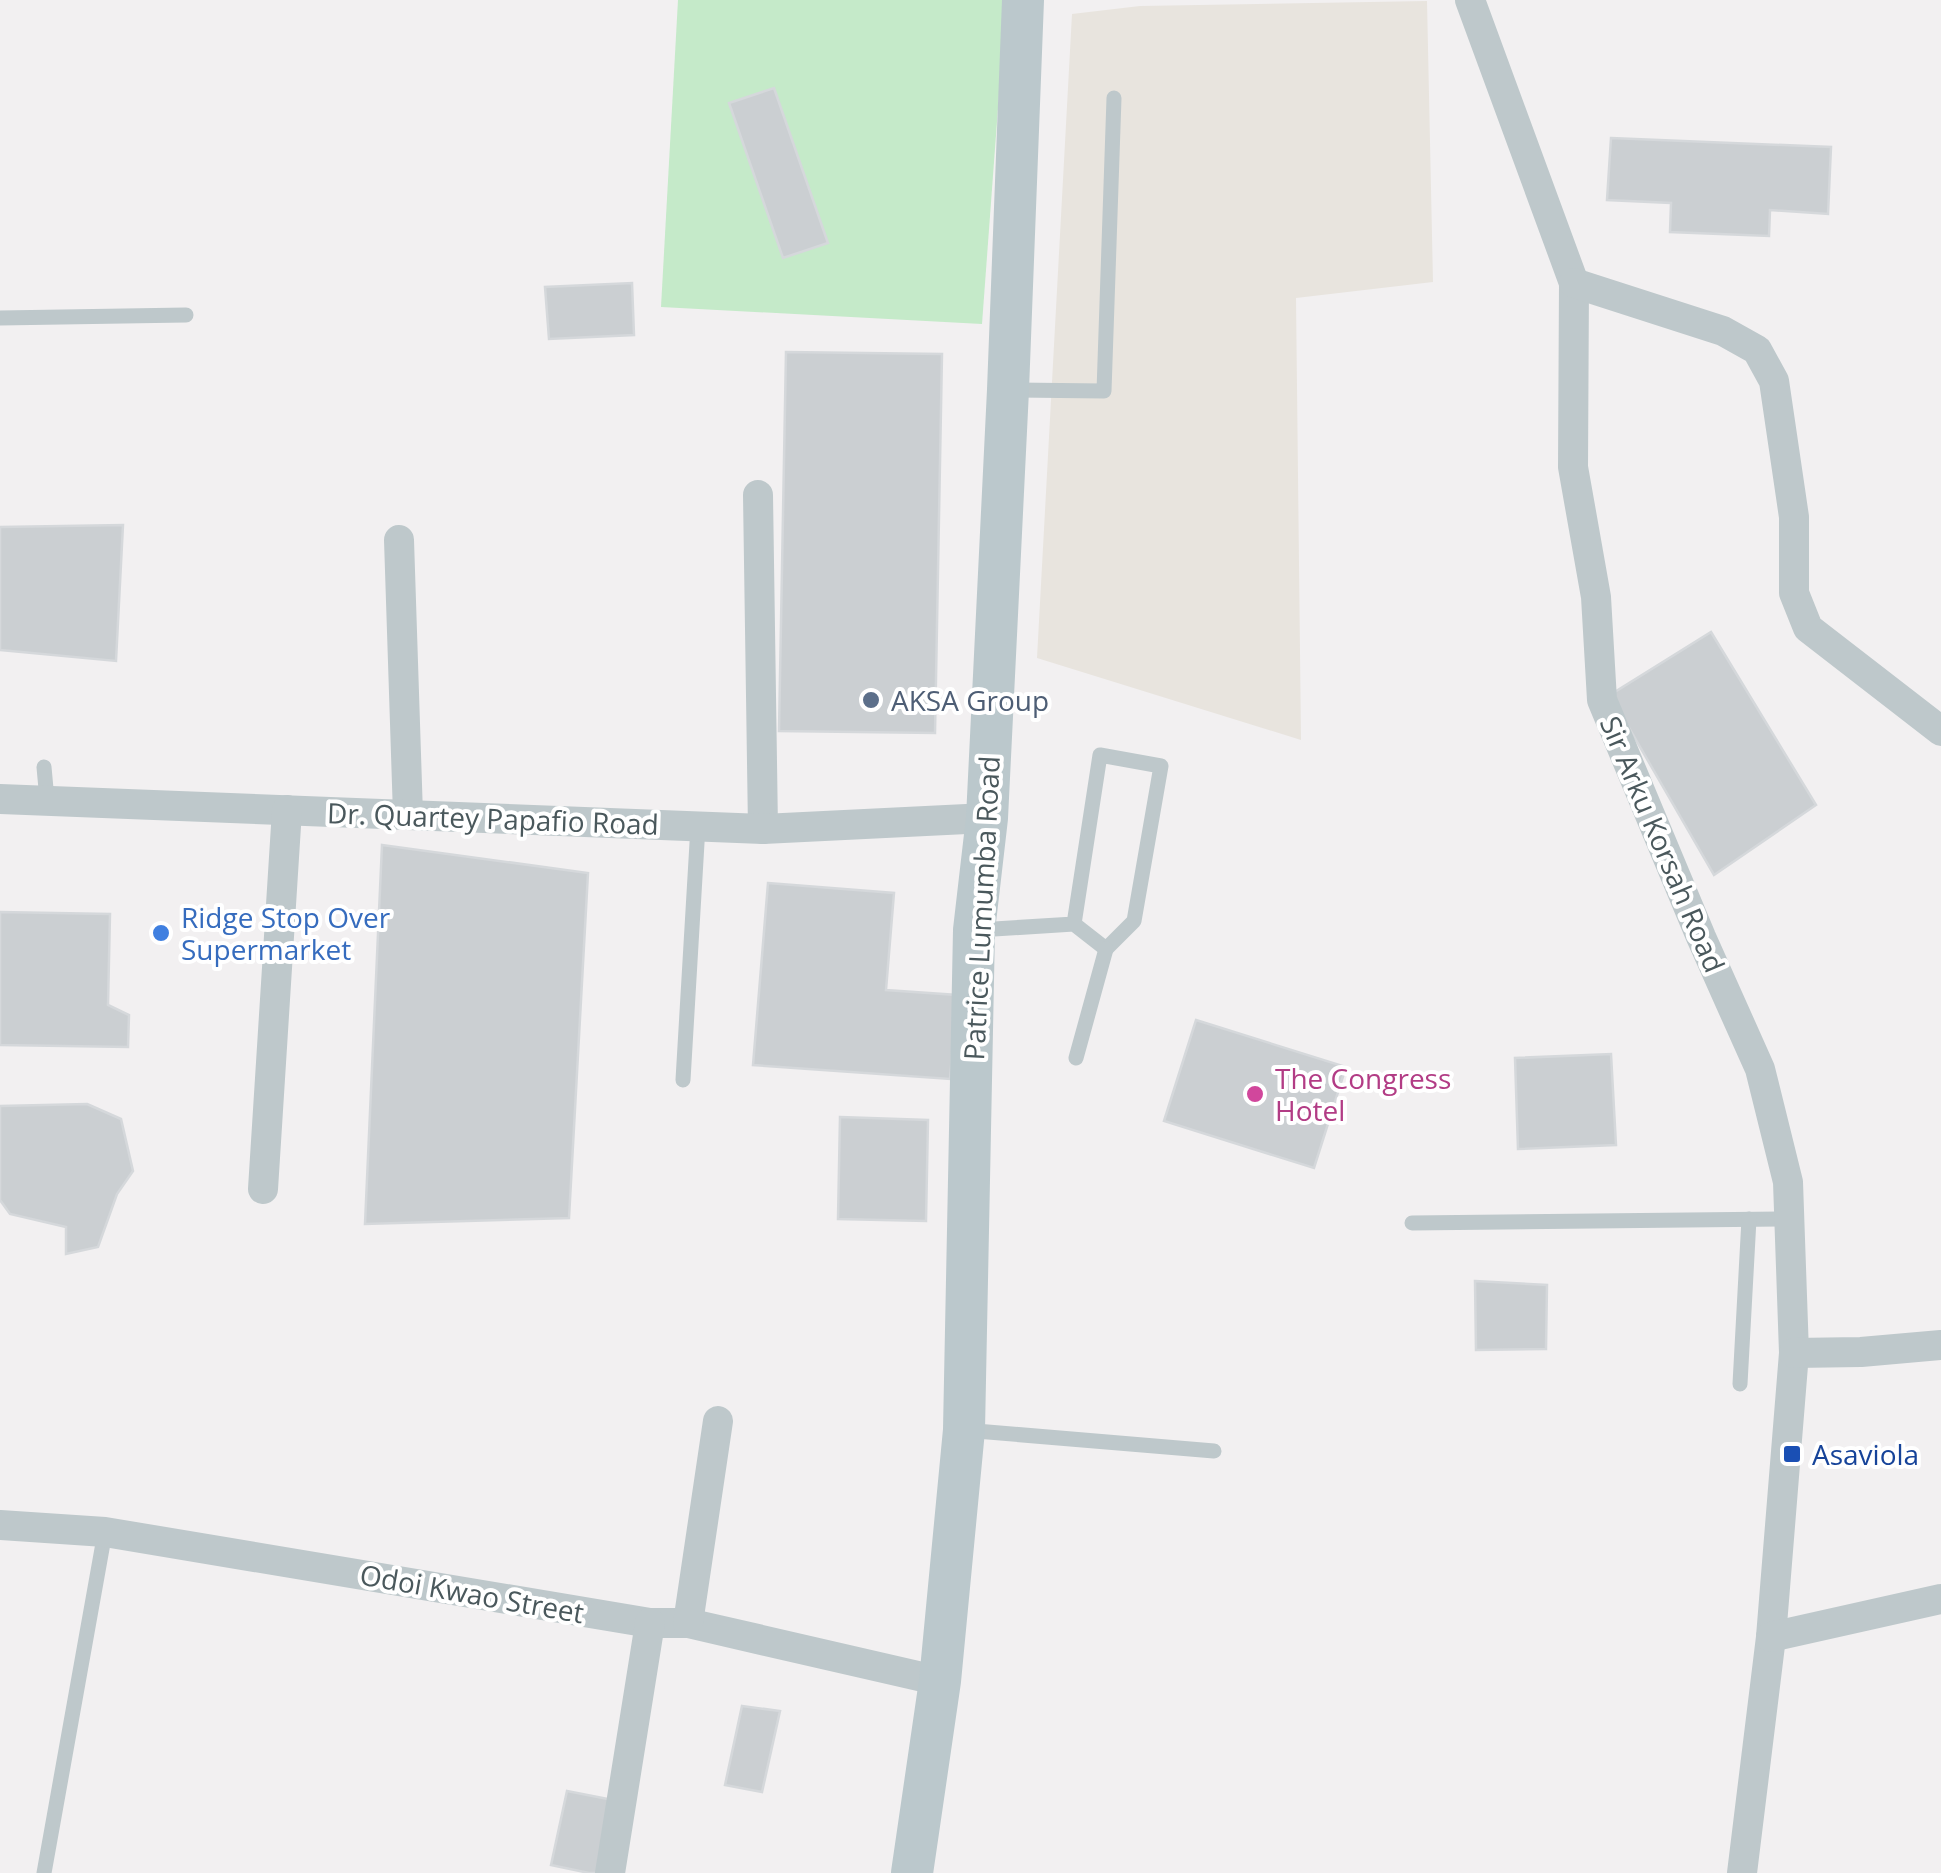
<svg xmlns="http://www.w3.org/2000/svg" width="1941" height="1873" font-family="'Open Sans',sans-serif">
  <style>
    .commercial { fill: #e8e4de }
    .green { fill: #c5eac9 }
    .building { fill: #cbcfd2; stroke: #d5d8db; stroke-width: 2.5 }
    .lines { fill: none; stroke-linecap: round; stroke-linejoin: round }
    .lane { stroke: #bec8cb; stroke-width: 15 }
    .street { stroke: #bec8cb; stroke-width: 30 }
    .secondary { stroke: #bbc8cc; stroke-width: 42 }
    .service-dot { fill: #5c6f8a; stroke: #fff; stroke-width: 4 }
    .shop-dot { fill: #3f7fe0; stroke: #fff; stroke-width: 4 }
    .hotel-dot { fill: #d1479c; stroke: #fff; stroke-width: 4 }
    .transit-dot { fill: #1a4fb4; stroke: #fff; stroke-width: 4 }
    .labels { text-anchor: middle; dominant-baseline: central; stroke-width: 8; stroke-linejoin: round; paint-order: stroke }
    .service-label { font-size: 28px; fill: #4e5e75; stroke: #fff; text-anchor: start }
    .street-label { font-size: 28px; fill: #4a585c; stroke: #fff }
    .shop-label { font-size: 28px; fill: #366cbe; stroke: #fff; text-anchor: start }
    .hotel-label { font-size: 28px; fill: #b23c85; stroke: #fff; text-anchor: start }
    .transit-label { font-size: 28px; fill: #164399; stroke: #fff; text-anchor: start }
  </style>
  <rect width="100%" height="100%" fill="#f2f0f1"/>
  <polygon class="commercial" points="1427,1 1433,282 1296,298 1301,740 1037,658 1072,14 1140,6"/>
  <polygon class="green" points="678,0 1006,0 982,324 661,307"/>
  <g class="building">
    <polygon points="774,88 828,243 783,258 729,103"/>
    <polygon points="1611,138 1831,147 1828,214 1770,210 1769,236 1670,232 1671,203 1607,200"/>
    <polygon points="632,283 634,335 549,339 545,287"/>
    <polygon points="786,352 942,354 935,733 779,731"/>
    <polygon points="123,525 116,661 0,650 0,527"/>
    <polygon points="1711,632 1816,805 1714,875 1610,695"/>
    <polygon points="382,845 588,873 569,1218 365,1224"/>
    <polygon points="768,883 894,893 886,990 957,995 950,1079 753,1065"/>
    <polygon points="0,912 110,914 108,1005 129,1015 128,1047 0,1045"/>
    <polygon points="1196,1020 1346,1067 1314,1168 1164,1121"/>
    <polygon points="1611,1054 1616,1145 1518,1149 1515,1058"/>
    <polygon points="87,1104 121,1119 133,1171 117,1194 98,1247 66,1254 66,1227 10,1214 0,1200 0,1106"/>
    <polygon points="840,1117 928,1120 926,1221 838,1219"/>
    <polygon points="1475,1281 1547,1285 1546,1349 1476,1350"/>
    <polygon points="742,1706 780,1711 762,1792 725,1785"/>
    <polygon points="567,1791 618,1801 603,1873 589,1873 551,1865"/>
  </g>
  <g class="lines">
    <g class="lane">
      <polyline points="0,318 186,315"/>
      <polyline points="1012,390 1104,391 1114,98"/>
      <polyline points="44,767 47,800"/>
      <polyline points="978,930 1074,924 1106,949 1134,921 1161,766 1100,755 1074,924"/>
      <polyline points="1076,1058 1106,949"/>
      <polyline points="683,1080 698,826"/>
      <polyline points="1412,1223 1789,1219"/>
      <polyline points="1740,1384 1749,1219"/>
      <polyline points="964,1430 1214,1451"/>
      <polyline points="44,1873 105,1532"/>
    </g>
    <g class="street">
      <polyline points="1470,0 1574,283 1573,467 1596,597 1602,700 1701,937 1760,1069 1788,1182 1794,1353 1771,1637 1742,1873"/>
      <polyline points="1574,283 1723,331 1757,350 1774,381 1794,517 1794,593 1808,628 1941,731"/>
      <polyline points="758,495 763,829"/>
      <polyline points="399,540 408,815"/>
      <polyline points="0,799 763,829 987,818"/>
      <polyline points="263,1189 287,810"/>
      <polyline points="1794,1353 1861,1352 1941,1345"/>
      <polyline points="0,1525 105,1532 650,1623 688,1623 940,1681"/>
      <polyline points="688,1623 718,1421"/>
      <polyline points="1771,1637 1941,1599"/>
      <polyline points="610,1873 650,1623"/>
    </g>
    <polyline class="secondary" points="912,1873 940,1681 964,1430 974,930 987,818 1008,390 1023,0"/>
  </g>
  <circle class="service-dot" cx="871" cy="700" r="10"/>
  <circle class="shop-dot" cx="161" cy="933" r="10"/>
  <circle class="hotel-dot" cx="1255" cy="1094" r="10"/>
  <rect class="transit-dot" x="1782" y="1444" width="20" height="20" rx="5"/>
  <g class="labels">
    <g class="service-label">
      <text x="891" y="700">AKSA Group</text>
    </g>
    <g class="street-label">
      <text transform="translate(493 818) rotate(2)">Dr. Quartey Papafio Road</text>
      <text transform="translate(1663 844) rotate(67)">Sir Arku Korsah Road</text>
      <text transform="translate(981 908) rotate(-87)">Patrice Lumumba Road</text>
      <text transform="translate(472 1593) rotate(10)">Odoi Kwao Street</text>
    </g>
    <g class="shop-label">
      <text x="181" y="917">Ridge Stop Over<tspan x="181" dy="32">Supermarket</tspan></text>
    </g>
    <g class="hotel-label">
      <text x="1275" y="1078">The Congress<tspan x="1275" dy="32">Hotel</tspan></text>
    </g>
    <g class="transit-label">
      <text x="1812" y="1454">Asaviola</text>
    </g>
  </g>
</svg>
